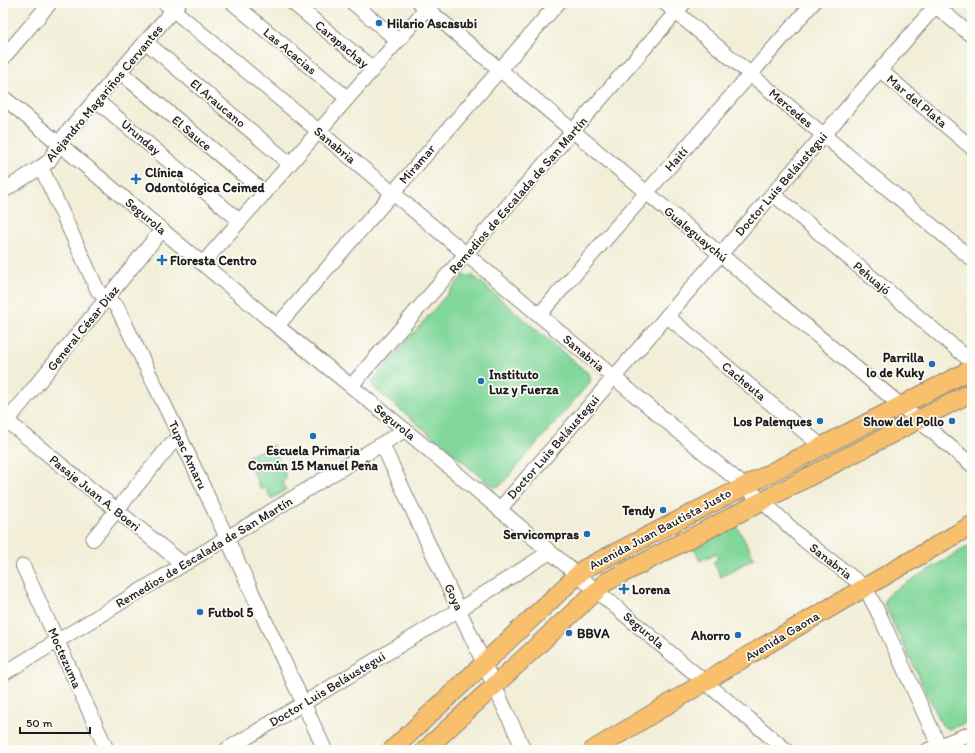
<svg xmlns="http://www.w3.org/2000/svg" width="975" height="753" font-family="Itim,sans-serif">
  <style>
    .green { fill: #82d79b; stroke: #4f7a5c }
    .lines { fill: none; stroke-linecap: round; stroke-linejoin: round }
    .minor-casing { stroke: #87857a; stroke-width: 16 }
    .major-casing { stroke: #87857a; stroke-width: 20 }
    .minor { stroke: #fff; stroke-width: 14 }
    .major { stroke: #f8bf6c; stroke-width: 18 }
    .poi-dot { fill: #1f6fb2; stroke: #fdfcf7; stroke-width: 1.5 }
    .labels { text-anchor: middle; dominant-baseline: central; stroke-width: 3.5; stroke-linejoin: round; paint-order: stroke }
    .poi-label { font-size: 13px; font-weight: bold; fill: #1c1c1c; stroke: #fdfcf7; text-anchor: start }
    .street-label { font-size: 13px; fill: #1c1c1c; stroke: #fdfcf7 }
  </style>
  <rect width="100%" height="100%" fill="#fdfcf7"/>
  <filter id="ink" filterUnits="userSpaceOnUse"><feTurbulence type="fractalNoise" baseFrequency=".025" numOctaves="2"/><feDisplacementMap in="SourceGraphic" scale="8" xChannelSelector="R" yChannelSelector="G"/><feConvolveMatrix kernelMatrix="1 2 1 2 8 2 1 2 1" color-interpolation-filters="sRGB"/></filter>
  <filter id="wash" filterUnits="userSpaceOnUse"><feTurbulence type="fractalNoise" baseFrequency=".012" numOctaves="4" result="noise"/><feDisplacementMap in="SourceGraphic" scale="16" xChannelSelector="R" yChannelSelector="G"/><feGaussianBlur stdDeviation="0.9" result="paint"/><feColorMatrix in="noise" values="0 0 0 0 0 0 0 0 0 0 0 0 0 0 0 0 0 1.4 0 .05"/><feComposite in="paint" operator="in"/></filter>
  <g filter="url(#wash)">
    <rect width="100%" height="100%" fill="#f2eed8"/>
    <g class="green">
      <polygon points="472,275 590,375 590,382 500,486 493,487 373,387 373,380 463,276"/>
      <polygon points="273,445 287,478 282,481 286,490 271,499 266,488 261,490 246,457"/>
      <polygon points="736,525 754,558 721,577 713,562 718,559 716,553 700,561 693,546"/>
      <polygon points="972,544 972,665 969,667 972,672 972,721 949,729 942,725 884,604 887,596 891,592"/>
    </g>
  </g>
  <g filter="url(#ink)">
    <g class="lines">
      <g class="minor-casing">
        <g id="minor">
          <polyline points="165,3 761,500 805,541 865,587 880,616 941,750"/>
          <polyline points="233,3 347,98"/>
          <polyline points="293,3 373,69"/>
          <polyline points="353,3 398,41"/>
          <polyline points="420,3 972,465"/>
          <polyline points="665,3 972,259"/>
          <polyline points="932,3 972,36"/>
          <polyline points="146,42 290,164"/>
          <polyline points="3,58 50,3"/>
          <polyline points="880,70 972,148"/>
          <polyline points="120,72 265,193"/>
          <polyline points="3,97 277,326 405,430 786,750"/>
          <polyline points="96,100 240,221"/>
          <polyline points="41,167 98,291 117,307 181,439 325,750"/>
          <polyline points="3,191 41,167 49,161 65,135 179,3"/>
          <polyline points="773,194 972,362"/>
          <polyline points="203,263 431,3"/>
          <polyline points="539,315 813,3"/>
          <polyline points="667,316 820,445"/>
          <polyline points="277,326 558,3"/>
          <polyline points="351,386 684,3"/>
          <polyline points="7,421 183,564"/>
          <polyline points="3,426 162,230"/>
          <polyline points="382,444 524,750"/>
          <polyline points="499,510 938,3"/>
          <polyline points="93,539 171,444 181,439"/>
          <polyline points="23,566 107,750"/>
          <polyline points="3,674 405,430"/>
          <polyline points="226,750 460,609 550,552"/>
          <polyline points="928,750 972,733"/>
        </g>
      </g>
      <g class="major-casing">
        <g id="major">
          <polyline points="392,750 584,569 972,369"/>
          <polyline points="425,750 606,582 972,392"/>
          <polyline points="593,750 749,655 972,525"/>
        </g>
      </g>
      <use href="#minor" class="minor"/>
      <use href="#major" class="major"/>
    </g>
  </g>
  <g class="poi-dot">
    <circle cx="379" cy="23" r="4"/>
    <path d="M134 173h4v4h4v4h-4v4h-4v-4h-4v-4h4z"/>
    <path d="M160 254h4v4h4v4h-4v4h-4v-4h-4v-4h4z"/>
    <circle cx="932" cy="364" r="4"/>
    <circle cx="481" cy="381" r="4"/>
    <circle cx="820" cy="421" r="4"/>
    <circle cx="952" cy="421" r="4"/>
    <circle cx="313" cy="436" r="4"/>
    <circle cx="663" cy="510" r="4"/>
    <circle cx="587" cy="534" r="4"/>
    <path d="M622 583h4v4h4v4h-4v4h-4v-4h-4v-4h4z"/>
    <circle cx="200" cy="612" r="4"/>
    <circle cx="569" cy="633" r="4"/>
    <circle cx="738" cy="635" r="4"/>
  </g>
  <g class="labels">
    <g class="poi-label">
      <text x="387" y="23">Hilario Ascasubi</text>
      <text x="145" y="172">Clínica<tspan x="145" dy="15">Odontológica Ceimed</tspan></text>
      <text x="170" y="260">Floresta Centro</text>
      <text x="924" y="357" text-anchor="end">Parrilla<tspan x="924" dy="15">lo de Kuky</tspan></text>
      <text x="489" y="374">Instituto<tspan x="489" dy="15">Luz y Fuerza</tspan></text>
      <text x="812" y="421" text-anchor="end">Los Palenques</text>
      <text x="944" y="421" text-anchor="end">Show del Pollo</text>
      <text x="313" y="450" text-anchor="middle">Escuela Primaria<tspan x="313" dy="15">Común 15 Manuel Peña</tspan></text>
      <text x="655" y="510" text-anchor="end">Tendy</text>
      <text x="579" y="534" text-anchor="end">Servicompras</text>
      <text x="632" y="589">Lorena</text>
      <text x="208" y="612">Futbol 5</text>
      <text x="577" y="633">BBVA</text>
      <text x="730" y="635" text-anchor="end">Ahorro</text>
    </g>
    <g class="street-label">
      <text transform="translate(342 44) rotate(40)">Carapachay</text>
      <text transform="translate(290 51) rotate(40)">Las Acacias</text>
      <text transform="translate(104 93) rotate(-50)">Alejandro Magariños Cervantes</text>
      <text transform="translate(917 101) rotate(40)">Mar del Plata</text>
      <text transform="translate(218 103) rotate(40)">El Araucano</text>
      <text transform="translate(791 108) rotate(40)">Mercedes</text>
      <text transform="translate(192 133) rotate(40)">El Sauce</text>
      <text transform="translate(141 137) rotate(40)">Urunday</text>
      <text transform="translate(335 145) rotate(40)">Sanabria</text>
      <text transform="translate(676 159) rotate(-48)">Haití</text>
      <text transform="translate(417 164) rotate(-49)">Miramar</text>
      <text transform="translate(781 184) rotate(-49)">Doctor Luis Beláustegui</text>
      <text transform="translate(518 195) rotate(-49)">Remedios de Escalada de San Martín</text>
      <text transform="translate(146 216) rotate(40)">Segurola</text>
      <text transform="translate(696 234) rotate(40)">Gualeguaychú</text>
      <text transform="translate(872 278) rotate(40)">Pehuajó</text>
      <text transform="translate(83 328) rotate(-51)">General César Díaz</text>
      <text transform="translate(584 353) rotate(40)">Sanabria</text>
      <text transform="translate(744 381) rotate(40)">Cacheuta</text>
      <text transform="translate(395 422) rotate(39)">Segurola</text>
      <text transform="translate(553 447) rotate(-49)">Doctor Luis Beláustegui</text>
      <text transform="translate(188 455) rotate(65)">Tupac Amaru</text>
      <text transform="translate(95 493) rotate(39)">Pasaje Juan A. Boeri</text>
      <text transform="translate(660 529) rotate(-28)">Avenida Juan Bautista Justo</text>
      <text transform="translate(204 552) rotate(-31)">Remedios de Escalada de San Martín</text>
      <text transform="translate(831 561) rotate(38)">Sanabria</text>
      <text transform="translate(454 597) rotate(65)">Goya</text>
      <text transform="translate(644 630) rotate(40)">Segurola</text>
      <text transform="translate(782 636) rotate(-31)">Avenida Gaona</text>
      <text transform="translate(65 658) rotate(66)">Moctezuma</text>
      <text transform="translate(327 689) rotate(-31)">Doctor Luis Beláustegui</text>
    </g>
  </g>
  <rect width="975" height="753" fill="none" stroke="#fdfcf7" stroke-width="16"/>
  <path d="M20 727v6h70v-6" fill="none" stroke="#1c1c1c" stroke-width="2"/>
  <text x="26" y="727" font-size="12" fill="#1c1c1c" stroke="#fdfcf7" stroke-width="3" paint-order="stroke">50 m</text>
</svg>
